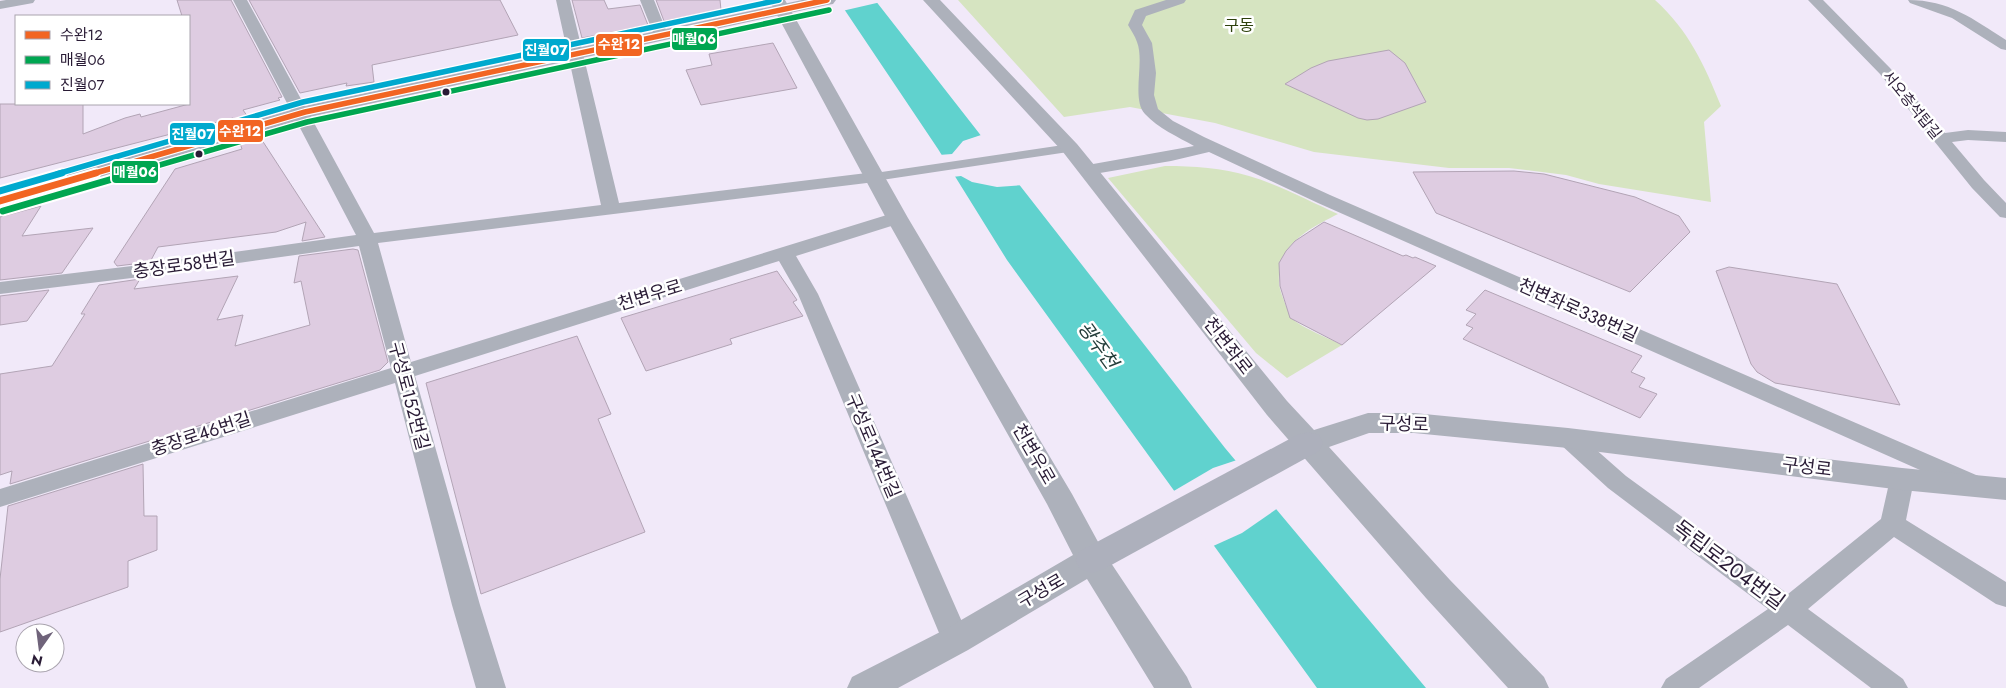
<svg xmlns="http://www.w3.org/2000/svg" width="2006" height="688" font-family="Jost,'Noto Sans KR',sans-serif">
  <style>
    .green { fill: #d6e4c1 }
    .water { fill: #60d2ce }
    .pier { fill: #f1e9f9 }
    .building { fill: #decce1; stroke: #b2a4b5 }
    .lines { fill: none; stroke-linecap: round; stroke-linejoin: round }
    .pedestrian { fill: #adb1bb; fill-rule: evenodd }
    .minor { fill: #adb1bb; fill-rule: evenodd }
    .tertiary { fill: #adb1bb; fill-rule: evenodd }
    .secondary { fill: #adb0bc; fill-rule: evenodd }
    .bus-1-far1-casing { stroke: #fff; stroke-width: 8 }
    .bus-1-casing { stroke: #fff; stroke-width: 11 }
    .bus-2-far1-casing { stroke: #fff; stroke-width: 8 }
    .bus-2-casing { stroke: #fff; stroke-width: 11 }
    .bus-3-far1-casing { stroke: #fff; stroke-width: 8 }
    .bus-3-casing { stroke: #fff; stroke-width: 11 }
    .bus-1-far1 { stroke: #f26522; stroke-width: 5.5 }
    .bus-1 { stroke: #f26522; stroke-width: 7 }
    .bus-2-far1 { stroke: #00a651; stroke-width: 5.5 }
    .bus-2 { stroke: #00a651; stroke-width: 7 }
    .bus-3-far1 { stroke: #00a9ce; stroke-width: 5.5 }
    .bus-3 { stroke: #00a9ce; stroke-width: 7 }
    .bus-dot { fill: #291b35; stroke: #fff; stroke-width: 2 }
    .labels { text-anchor: middle; dominant-baseline: central; stroke-width: 5; stroke-linejoin: round; paint-order: stroke }
    .far-street-label { font-size: 15px; fill: #291b35; stroke: #fff }
    .far-quarter-label { font-size: 16px; fill: #2e410c; stroke: #fff }
    .street-label { font-size: 18px; fill: #291b35; stroke: #fff }
    .water-label { font-size: 19px; font-style: italic; fill: #243d3a; stroke: #fff }
    .near-street-label { font-size: 21px; fill: #291b35; stroke: #fff }
    .line-badge { stroke: #fff; stroke-width: 2 }
    .badge-label { font-size: 14px; text-anchor: middle; font-weight: bold; fill: #fff }
  </style>
  <rect width="100%" height="100%" fill="#f1e9f9"/>
  <g class="green">
    <path d="M958,0H1655C1689,31 1704,64 1721,106L1704,122L1711,202L1599,184L1566,175L1509,168H1449L1314,152L1215,123L1130,107L1064,117Z"/>
    <path d="M1165,166C1194,166 1222,168 1249,176C1277,184 1311,202 1338,214C1306,230 1272,248 1280,289C1283,299 1288,313 1294,320C1299,326 1332,340 1342,345L1287,378L1256,353L1108,178Z"/>
  </g>
  <polygon class="water" points="838,0 875,0 1225,448 1426,688 1317,688 1007,260 938,149"/>
  <g class="pier">
    <polygon points="835,0 879,0 881,2 842,11"/>
    <polygon points="984,134 1024,185 997,187 972,182 961,176 952,177 939,155 952,154 963,141"/>
    <polygon points="1237,460 1278,508 1242,533 1211,547 1172,492 1213,468"/>
  </g>
  <g class="building">
    <polygon points="177,0 231,0 282,97 278,98 280,100 243,110 250,120 235,124 233,118 0,178 0,104 83,104 83,134 125,118 140,114 141,117 189,104 189,16 182,16"/>
    <polygon points="249,0 500,0 518,35 372,65 374,82 346,86 347,83 300,93"/>
    <polygon points="572,0 604,0 608,9 640,5 648,25 582,38"/>
    <polygon points="656,0 720,0 721,10 664,21"/>
    <polygon points="773,43 797,88 701,105 686,70 712,65 709,54"/>
    <polygon points="1389,50 1405,63 1426,102 1378,119 1367,120 1358,118 1285,84 1311,68 1328,61"/>
    <polygon points="258,134 325,237 302,241 306,222 276,232 158,247 150,262 117,266 114,262 175,169 242,149 239,140"/>
    <polygon points="1514,171 1544,174 1635,197 1679,216 1690,232 1630,292 1436,213 1413,172"/>
    <polygon points="41,206 22,236 93,228 62,273 0,280 0,217"/>
    <polygon points="1324,222 1403,256 1406,255 1413,258 1415,257 1436,266 1342,345 1290,318 1280,286 1279,263 1286,251 1295,241"/>
    <polygon points="353,249 358,250 388,362 380,370 10,484 12,471 0,475 0,374 52,366 85,314 81,314 99,285 140,279 134,289 238,276 217,320 243,315 235,346 310,325 301,281 294,283 299,256"/>
    <polygon points="1729,267 1837,284 1900,405 1775,383 1757,372 1751,364 1716,271"/>
    <polygon points="777,271 797,300 793,302 803,316 730,339 732,344 646,371 621,318"/>
    <polygon points="49,290 27,321 0,325 0,296"/>
    <polygon points="1485,290 1642,356 1631,372 1645,378 1639,387 1657,394 1640,418 1463,339 1473,328 1466,325 1476,314 1466,310"/>
    <polygon points="577,336 611,414 598,419 645,532 481,594 426,383"/>
    <polygon points="143,464 144,516 157,516 157,550 128,561 128,587 0,632 0,579 8,506"/>
  </g>
  <g class="lines">
    <polygon class="pedestrian" points="1070,144 1075,145 1076,148 1075,151 875,181 868,177 875,173"/>
    <g class="minor">
      <polygon points="6,0 35,0 33,3 0,9 0,1"/>
      <polygon points="233,0 247,0 374,233 601,205 556,0 570,0 619,203 875,172 881,173 884,177 881,181 875,182 378,243 411,362 890,214 897,212 904,214 906,218 904,222 796,256 818,294 970,640 966,648 956,652 946,648 942,640 798,294 779,261 415,376 480,605 506,688 476,688 452,605 395,383 0,507 0,489 391,368 359,246 140,277 0,294 0,282 140,265 356,235"/>
      <polygon points="640,0 654,0 668,35 666,38 656,38 654,35"/>
      <path d="M1166,0H1186L1184,3L1146,16L1142,25L1152,43L1156,73L1154,95L1158,109L1173,121L1204,137L1330,195L1983,478L1986,484L1983,490L1974,493L1965,490L1318,203L1209,152L1171,161L1088,175L1082,174L1079,170L1082,166L1194,146C1178,137 1158,128 1145,114C1131,99 1145,62 1137,42C1135,36 1131,30 1128,25L1135,10Z"/>
      <polygon points="1808,0 1823,0 1890,68 1945,133 1968,130 2006,132 2006,142 1968,140 1952,142 1984,180 2006,203 2006,218 2000,217 1972,188 1880,74"/>
      <path d="M1908,0C1949,0 1973,19 2006,40V50L2001,49L1952,18L1910,3Z"/>
      <polygon points="1568,430 1576,432 1626,476 1788,594 1881,519 1890,479 1893,473 1902,470 1927,476 1930,482 1927,488 1918,491 1912,490 1906,520 2006,582 2006,607 1996,604 1894,537 1808,609 1903,679 1908,688 1871,688 1788,625 1699,688 1661,688 1666,679 1768,609 1608,488 1560,444 1556,438 1560,432"/>
    </g>
    <g class="tertiary">
      <polygon points="769,0 785,0 908,218 1072,494 1103,551 1187,677 1192,688 1154,688 1087,579 968,650 898,688 847,688 852,677 944,630 1073,555 1047,504 886,218"/>
      <polygon points="923,0 940,0 1077,144 1287,401 1314,430 1368,413 1414,413 1568,428 1902,468 2006,478 2006,500 1902,490 1568,448 1414,433 1369,433 1329,447 1450,580 1544,677 1549,688 1508,688 1426,598 1267,415 1063,152"/>
    </g>
    <g class="secondary">
      <polygon points="802,0 836,0 833,4 827,5 309,117 0,208 0,194 305,106"/>
      <polygon points="1308,432 1319,435 1323,443 1319,451 1104,569 1092,573 1080,569 1075,560 1080,551 1297,435"/>
    </g>
    <g class="bus-1-far1-casing">
      <polyline id="bus-1-far1" points="92,174 305,112 827,0"/>
    </g>
    <g class="bus-1-casing">
      <polyline id="bus-1" points="0,201 96,173"/>
    </g>
    <g class="bus-2-far1-casing">
      <polyline id="bus-2-far1" points="129,174 307,122 829,10"/>
    </g>
    <g class="bus-2-casing">
      <polyline id="bus-2" points="3,211 133,173"/>
    </g>
    <g class="bus-3-far1-casing">
      <polyline id="bus-3-far1" points="57,174 303,102 779,0"/>
    </g>
    <g class="bus-3-casing">
      <polyline id="bus-3" points="0,191 62,173"/>
    </g>
    <use href="#bus-1-far1" class="bus-1-far1"/>
    <use href="#bus-1" class="bus-1"/>
    <use href="#bus-2-far1" class="bus-2-far1"/>
    <use href="#bus-2" class="bus-2"/>
    <use href="#bus-3-far1" class="bus-3-far1"/>
    <use href="#bus-3" class="bus-3"/>
  </g>
  <g class="bus-dot">
    <circle cx="446" cy="92" r="4.5"/>
    <circle cx="199" cy="154" r="4.5"/>
  </g>
  <g class="labels">
    <g class="far-street-label">
      <text transform="translate(1912 105) rotate(51)">서오층석탑길</text>
    </g>
    <g class="far-quarter-label">
      <text x="1239" y="25">구동</text>
    </g>
    <g class="street-label">
      <text transform="translate(184 265) rotate(-8)">충장로58번길</text>
      <text transform="translate(650 295) rotate(-17)">천변우로</text>
      <text transform="translate(1578 310) rotate(24)">천변좌로338번길</text>
      <text transform="translate(1228 346) rotate(52)">천변좌로</text>
      <text transform="translate(409 396) rotate(75)">구성로152번길</text>
      <text transform="translate(1404 424) rotate(2)">구성로</text>
      <text transform="translate(201 434) rotate(-18)">충장로46번길</text>
      <text transform="translate(873 446) rotate(67)">구성로144번길</text>
      <text transform="translate(1034 454) rotate(60)">천변우로</text>
      <text transform="translate(1807 467) rotate(7)">구성로</text>
      <text transform="translate(1041 591) rotate(-30)">구성로</text>
    </g>
    <g class="water-label">
      <text transform="translate(1098 345) rotate(54)">광주천</text>
    </g>
    <g class="near-street-label">
      <text transform="translate(1729 565) rotate(37)">독립로204번길</text>
    </g>
  </g>
  <g class="line-badge">
    <rect x="671" y="27" width="47" height="24" rx="5" fill="#00a651"/>
    <rect x="595" y="33" width="48" height="24" rx="5" fill="#f26522"/>
    <rect x="522" y="38" width="48" height="24" rx="5" fill="#00a9ce"/>
    <rect x="217" y="119" width="47" height="24" rx="5" fill="#f26522"/>
    <rect x="169" y="122" width="47" height="24" rx="5" fill="#00a9ce"/>
    <rect x="111" y="160" width="48" height="24" rx="5" fill="#00a651"/>
  </g>
  <g class="badge-label">
    <text x="694" y="44">매월06</text>
    <text x="619" y="49">수완12</text>
    <text x="546" y="55">진월07</text>
    <text x="240" y="136">수완12</text>
    <text x="193" y="139">진월07</text>
    <text x="135" y="177">매월06</text>
  </g>
  <rect x="15" y="15" width="175" height="90" fill="#ffffff" stroke="#a9a4ae"/>
  <rect x="25" y="31" width="25" height="8" fill="#f26522" stroke="#a9a4ae"/>
  <text x="60" y="40" font-size="15" fill="#291b35">수완12</text>
  <rect x="25" y="56" width="25" height="8" fill="#00a651" stroke="#a9a4ae"/>
  <text x="60" y="65" font-size="15" fill="#291b35">매월06</text>
  <rect x="25" y="81" width="25" height="8" fill="#00a9ce" stroke="#a9a4ae"/>
  <text x="60" y="90" font-size="15" fill="#291b35">진월07</text>
  <g transform="translate(40 648) rotate(194)"><circle r="24" fill="#ffffff" stroke="#a9a4ae"/>
  <path d="M0-4L9 19L0 12L-9 19Z" fill="#6f637a"/>
  <text y="-8" font-size="14" font-weight="bold" text-anchor="middle" fill="#291b35">N</text>
  </g>
</svg>
